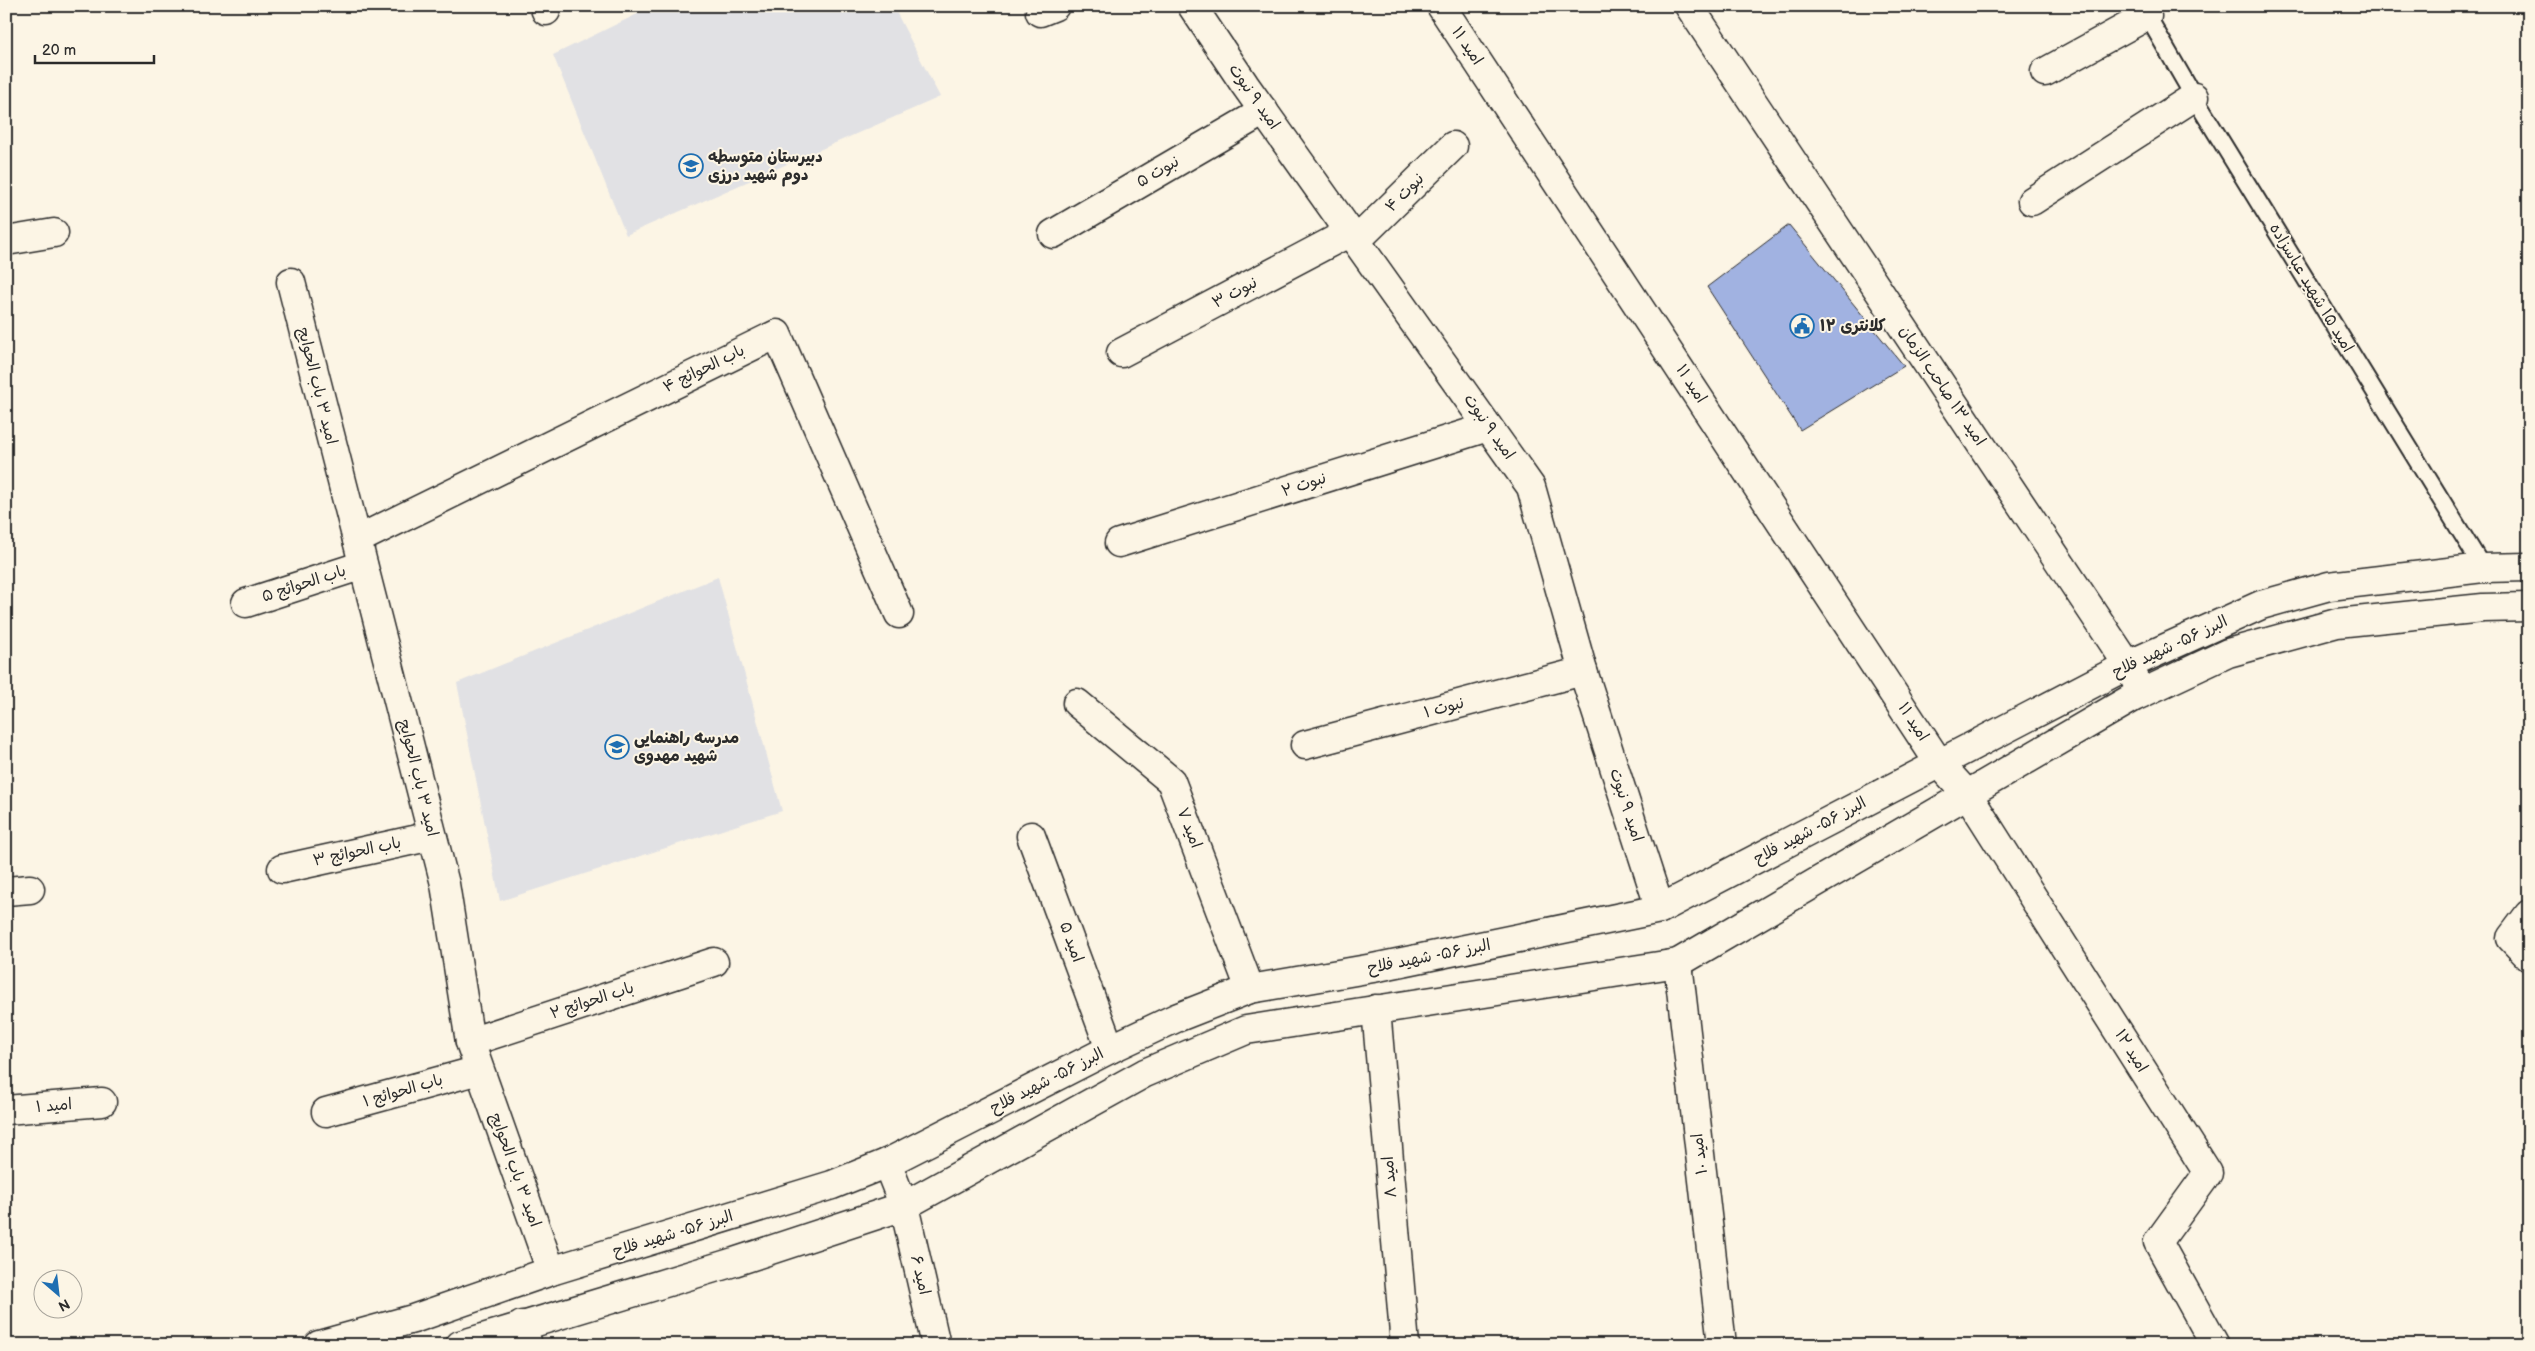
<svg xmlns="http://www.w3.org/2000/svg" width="2535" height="1351" font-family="'Balsamiq Sans','Playpen Sans Arabic',sans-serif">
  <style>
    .built { fill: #e1e1e4 }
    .building { fill: #a1b2e1; stroke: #2b2b2b }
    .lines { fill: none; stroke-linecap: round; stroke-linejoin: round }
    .lane-casing { stroke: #2b2b2b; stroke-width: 20 }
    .street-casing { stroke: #2b2b2b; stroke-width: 31 }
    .secondary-casing { stroke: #2b2b2b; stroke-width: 31 }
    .lane { stroke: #fcf5e5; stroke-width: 16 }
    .street { stroke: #fcf5e5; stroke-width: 28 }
    .secondary { stroke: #fcf5e5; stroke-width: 28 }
    .labels { text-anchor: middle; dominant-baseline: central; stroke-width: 4; stroke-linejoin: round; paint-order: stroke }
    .street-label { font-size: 16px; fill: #2b2b2b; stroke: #fcf5e5 }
    .poi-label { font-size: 16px; font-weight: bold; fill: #2b2b2b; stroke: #fcf5e5; text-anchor: start }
  </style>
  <rect width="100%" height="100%" fill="#fcf5e5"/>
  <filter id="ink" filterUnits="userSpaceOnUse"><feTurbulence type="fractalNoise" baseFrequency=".02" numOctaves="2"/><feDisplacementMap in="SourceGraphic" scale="10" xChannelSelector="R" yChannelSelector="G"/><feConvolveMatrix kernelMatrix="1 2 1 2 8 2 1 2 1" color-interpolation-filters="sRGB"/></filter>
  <g filter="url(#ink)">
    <g class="built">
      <polygon points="654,6 893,6 940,97 626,235 553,55"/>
      <polygon points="718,577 782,811 500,901 457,683"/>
    </g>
    <polygon class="building" points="1789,225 1904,366 1800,430 1707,287"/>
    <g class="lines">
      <g class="lane-casing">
        <polyline id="lane" points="2144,10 2194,97 2483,568"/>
      </g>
      <g class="street-casing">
        <g id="street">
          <polyline points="544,6 546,11"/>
          <polyline points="1192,6 1245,85 1531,487 1583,671 1660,909"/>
          <polyline points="1441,6 1939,763 1968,795 2208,1173 2158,1242 2215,1345"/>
          <polyline points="1689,6 2128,665 2142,693"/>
          <polyline points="1040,12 1055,6"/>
          <polyline points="2045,72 2147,16"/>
          <polyline points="2032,201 2194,97"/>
          <polyline points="1053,234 1264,111"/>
          <polyline points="6,241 54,233"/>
          <polyline points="1356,241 1453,146"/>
          <polyline points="291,282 445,884 470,1042 551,1271"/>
          <polyline points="1121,353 1350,232"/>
          <polyline points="357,540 777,334 899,614"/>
          <polyline points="1119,543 1488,427"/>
          <polyline points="246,603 363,565"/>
          <polyline points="1077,703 1171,781 1250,989"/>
          <polyline points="1305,745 1583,671"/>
          <polyline points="1031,836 1110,1049"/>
          <polyline points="282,869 432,836"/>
          <polyline points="6,891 30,889"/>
          <polyline points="2529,914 2511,938 2529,957"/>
          <polyline points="1678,963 1722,1345"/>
          <polyline points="1376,1009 1405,1345"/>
          <polyline points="470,1042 714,962"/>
          <polyline points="6,1110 102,1102"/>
          <polyline points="326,1112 479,1070"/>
          <polyline points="887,1163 904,1206 936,1345"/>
          <polyline points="522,1325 528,1345"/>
        </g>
      </g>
      <g class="secondary-casing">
        <g id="secondary">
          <polyline points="319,1345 413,1319 551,1271 832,1185 887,1163 1110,1049 1176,1018 1250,989 1373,968 1660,909 2128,665 2261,605 2329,586 2483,568 2529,567"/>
          <polyline points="460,1345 734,1262 904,1206 1145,1073 1246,1030 1678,963 2134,697 2228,653 2337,623 2483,608 2529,607"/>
        </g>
      </g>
      <use href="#lane" class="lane"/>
      <use href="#street" class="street"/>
      <use href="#secondary" class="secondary"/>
    </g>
  </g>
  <defs>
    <g id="school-ring" transform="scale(1.25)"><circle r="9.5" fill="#fcf5e5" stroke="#1f6fb2" stroke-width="1.5"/><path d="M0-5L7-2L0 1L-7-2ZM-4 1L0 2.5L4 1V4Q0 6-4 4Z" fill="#1f6fb2"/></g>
    <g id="civic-ring" transform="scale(1.25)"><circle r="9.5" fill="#fcf5e5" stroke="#1f6fb2" stroke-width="1.5"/><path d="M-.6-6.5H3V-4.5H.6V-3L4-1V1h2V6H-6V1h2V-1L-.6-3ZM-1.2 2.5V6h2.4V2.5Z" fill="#1f6fb2"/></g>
  </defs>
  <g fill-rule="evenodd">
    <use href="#school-ring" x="691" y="166"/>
    <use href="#civic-ring" x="1802" y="326"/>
    <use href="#school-ring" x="617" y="747"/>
  </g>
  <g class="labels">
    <g class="street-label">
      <text transform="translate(1467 46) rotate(56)">امید ۱۱</text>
      <text transform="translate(1254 97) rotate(55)">امید ۹ نبوت</text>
      <text transform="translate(1158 172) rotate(-30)">نبوت ۵</text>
      <text transform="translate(1405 193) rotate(-45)">نبوت ۴</text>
      <text transform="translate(2311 288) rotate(59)">امید ۱۵ شهید عباسزاده</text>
      <text transform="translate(1235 293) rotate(-28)">نبوت ۳</text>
      <text transform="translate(704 369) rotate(-26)">باب الحوائج ۴</text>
      <text transform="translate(1691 384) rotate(57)">امید ۱۱</text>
      <text transform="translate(317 386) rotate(76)">امید ۳ باب الحوایج</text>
      <text transform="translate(1942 386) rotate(56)">امید ۱۳ صاحب الزمان</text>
      <text transform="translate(1489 427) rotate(55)">امید ۹ نبوت</text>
      <text transform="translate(1304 485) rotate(-18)">نبوت ۲</text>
      <text transform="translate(304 584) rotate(-18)">باب الحوائج ۵</text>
      <text transform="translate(2170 647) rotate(-25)">البرز ۵۶- شهید فلاح</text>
      <text transform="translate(1444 708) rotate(-15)">نبوت ۱</text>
      <text transform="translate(1913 722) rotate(57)">امید ۱۱</text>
      <text transform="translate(418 778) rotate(76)">امید ۳ باب الحوایج</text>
      <text transform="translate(1626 805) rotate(72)">امید ۹ نبوت</text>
      <text transform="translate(1189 828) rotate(69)">امید ۷</text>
      <text transform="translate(1810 831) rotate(-28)">البرز ۵۶- شهید فلاح</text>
      <text transform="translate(357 852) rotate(-12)">باب الحوائج ۳</text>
      <text transform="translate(1071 942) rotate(70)">امید ۵</text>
      <text transform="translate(1429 957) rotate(-11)">البرز ۵۶- شهید فلاح</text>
      <text transform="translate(592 1001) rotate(-18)">باب الحوائج ۲</text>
      <text transform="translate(2131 1051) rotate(58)">امید ۱۲</text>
      <text transform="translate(1047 1081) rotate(-27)">البرز ۵۶- شهید فلاح</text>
      <text transform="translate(403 1091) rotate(-16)">باب الحوائج ۱</text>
      <text transform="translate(54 1106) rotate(-5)">امید ۱</text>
      <text transform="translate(1700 1154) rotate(-97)">امید ۱۰</text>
      <text transform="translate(515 1170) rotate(70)">امید ۳ باب الحوایج</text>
      <text transform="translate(1390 1177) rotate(-95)">امید ۸</text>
      <text transform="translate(673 1234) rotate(-17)">البرز ۵۶- شهید فلاح</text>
      <text transform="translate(920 1275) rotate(77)">امید ۶</text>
    </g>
    <g class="poi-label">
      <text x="708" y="157">دبیرستان متوسطه<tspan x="708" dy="18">دوم شهید درزی</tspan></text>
      <text x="1820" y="326">کلانتری ۱۲</text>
      <text x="634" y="738">مدرسه راهنمایی<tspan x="634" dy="18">شهید مهدوی</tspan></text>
    </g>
  </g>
  <rect width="2535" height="1351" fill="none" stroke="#fcf5e5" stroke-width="25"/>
  <rect x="12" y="12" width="2510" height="1326" fill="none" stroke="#2b2b2b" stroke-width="2" filter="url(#ink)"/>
  <g transform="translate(58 1294) rotate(152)"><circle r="24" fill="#fcf5e5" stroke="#a8a49b"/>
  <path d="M0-4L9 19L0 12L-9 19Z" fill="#1f6fb2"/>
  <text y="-8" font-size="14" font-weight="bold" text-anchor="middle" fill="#2b2b2b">N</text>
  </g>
  <path d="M35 55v8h119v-8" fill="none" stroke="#2b2b2b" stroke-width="2.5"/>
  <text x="42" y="55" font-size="15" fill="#2b2b2b" stroke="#fcf5e5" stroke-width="4" paint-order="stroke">20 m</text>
</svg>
